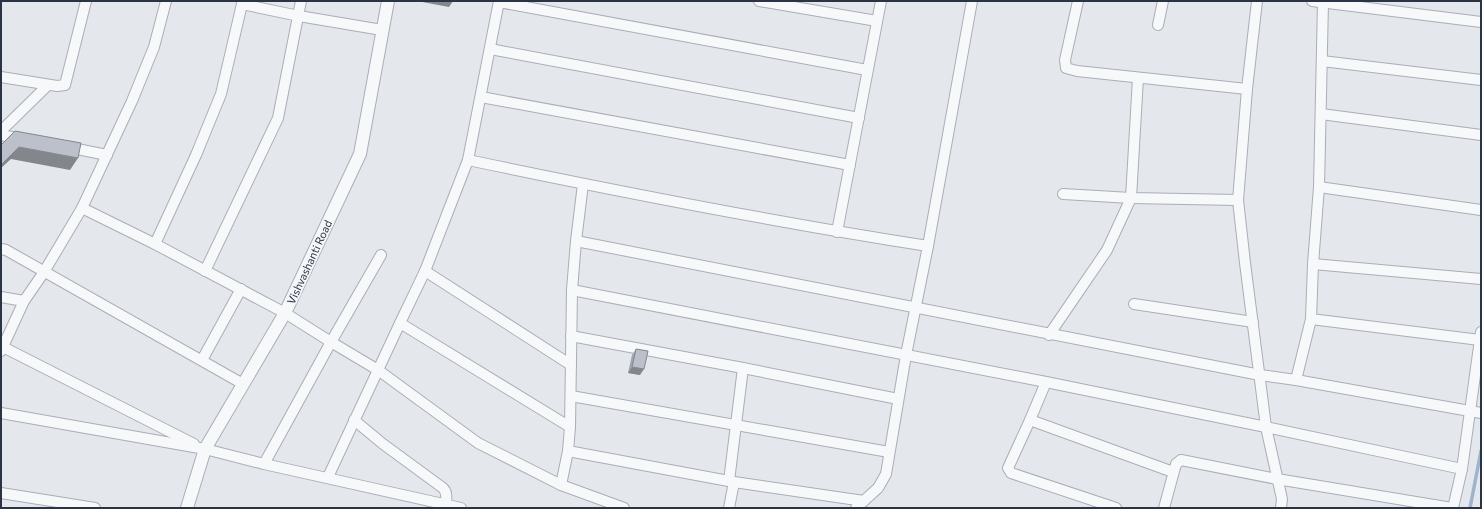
<svg xmlns="http://www.w3.org/2000/svg" width="1482" height="509" font-family="Commissioner,sans-serif">
  <style>
    .lines { fill: none; stroke-linecap: round; stroke-linejoin: round }
    .stream { stroke: #9fb4cc; stroke-width: 3.5 }
    .minor-casing { stroke: #a9aeb7; stroke-width: 12 }
    .tertiary-casing { stroke: #a9aeb7; stroke-width: 14 }
    .minor { stroke: #f7f8fa; stroke-width: 10 }
    .tertiary { stroke: #f7f8fa; stroke-width: 12 }
    .wall { fill: #a1a5ae }
    .shaded-wall { fill: #83868d }
    .building { fill: #bbc0ca; stroke: #83868d }
    .labels { text-anchor: middle; dominant-baseline: central; stroke-width: 3.5; stroke-linejoin: round; paint-order: stroke }
    .street-label { font-size: 11px; fill: #2b3445; stroke: #f4f6f9 }
  </style>
  <rect width="100%" height="100%" fill="#e4e7ec"/>
  <g class="lines">
    <polyline class="stream" points="1470,508 1481,451"/>
    <g class="minor-casing">
      <g id="minor">
        <polyline points="242,1 242,4 299,16 382,30"/>
        <polyline points="759,1 877,21"/>
        <polyline points="1078,1 1065,60 1066,68 1077,71 1247,89"/>
        <polyline points="1257,1 1247,89 1238,200 1245,263 1266,427 1282,499 1281,508"/>
        <polyline points="1312,1 1481,22"/>
        <polyline points="499,2 867,70"/>
        <polyline points="1158,25 1163,1"/>
        <polyline points="490,49 859,118"/>
        <polyline points="1322,61 1481,80"/>
        <polyline points="1,77 57,86 65,85 86,1"/>
        <polyline points="481,97 850,165"/>
        <polyline points="1321,114 1481,135"/>
        <polyline points="1,131 48,85"/>
        <polyline points="1,135 22,139"/>
        <polyline points="67,147 107,155"/>
        <path d="M468,160C621,192 774,222 928,246"/>
        <polyline points="1319,187 1481,210"/>
        <polyline points="1063,194 1131,198 1238,200"/>
        <polyline points="82,208 155,244 285,313 331,342 378,370 478,443 561,485 624,508"/>
        <polyline points="837,232 881,1"/>
        <polyline points="576,241 1260,375 1296,380 1481,413"/>
        <polyline points="155,244 196,155 221,94 242,4"/>
        <polyline points="1,249 6,250 243,384"/>
        <polyline points="1313,264 1481,279"/>
        <polyline points="205,271 278,118 301,1"/>
        <polyline points="425,271 571,365"/>
        <polyline points="572,290 1046,382 1266,427 1462,469"/>
        <polyline points="1,297 24,301"/>
        <polyline points="1134,304 1253,322"/>
        <polyline points="1311,319 1480,340"/>
        <polyline points="400,323 570,427"/>
        <polyline points="1049,335 1107,250 1131,198 1138,78"/>
        <polyline points="571,336 743,368 898,399"/>
        <polyline points="3,347 194,444"/>
        <polyline points="1,351 24,301 44,272 82,208 132,101 154,47 166,1"/>
        <polyline points="202,360 241,289"/>
        <polyline points="1296,380 1311,319 1313,264 1319,187 1323,2"/>
        <polyline points="1046,382 1030,420 1008,468 1011,473 1116,508"/>
        <polyline points="571,396 889,452"/>
        <polyline points="1,413 205,449 264,464 461,508"/>
        <path d="M354,420L383,444L443,488C448,493 446,499 446,506"/>
        <polyline points="1030,420 1173,472"/>
        <polyline points="568,451 734,482 864,501"/>
        <polyline points="264,464 331,342 381,255"/>
        <polyline points="328,477 400,323 425,271 468,160 499,1"/>
        <polyline points="729,481 743,368"/>
        <polyline points="561,485 568,451 570,427 572,290 576,241 583,184"/>
        <polyline points="1,493 95,508"/>
        <polyline points="729,508 734,482"/>
        <polyline points="856,508 878,488 886,474 906,355 928,246 972,1"/>
        <polyline points="1164,508 1176,464 1181,460 1277,479 1452,508"/>
        <polyline points="1453,508 1462,469 1481,332"/>
      </g>
    </g>
    <g class="tertiary-casing">
      <polyline id="tertiary" points="187,508 205,449 285,313 360,154 388,1"/>
    </g>
    <use href="#minor" class="minor"/>
    <use href="#tertiary" class="tertiary"/>
  </g>
  <polygon class="wall" points="636,349 640,375 628,373 632,355"/>
  <g class="shaded-wall">
    <polygon points="417,1 453,1 449,7"/>
    <polygon points="19,147 78,158 70,170 11,159 1,168 1,165"/>
    <polygon points="632,367 644,369 640,375 628,373"/>
  </g>
  <g class="building">
    <polygon points="15,131 81,143 78,158 19,147 1,165 1,145"/>
    <polygon points="636,349 648,351 644,369 632,367"/>
  </g>
  <g class="labels">
    <g class="street-label">
      <text transform="translate(309 262) rotate(-65)">Vishvashanti Road</text>
    </g>
  </g>
  <rect width="1482" height="509" fill="none" stroke="#2b3445" stroke-width="4"/>
</svg>
